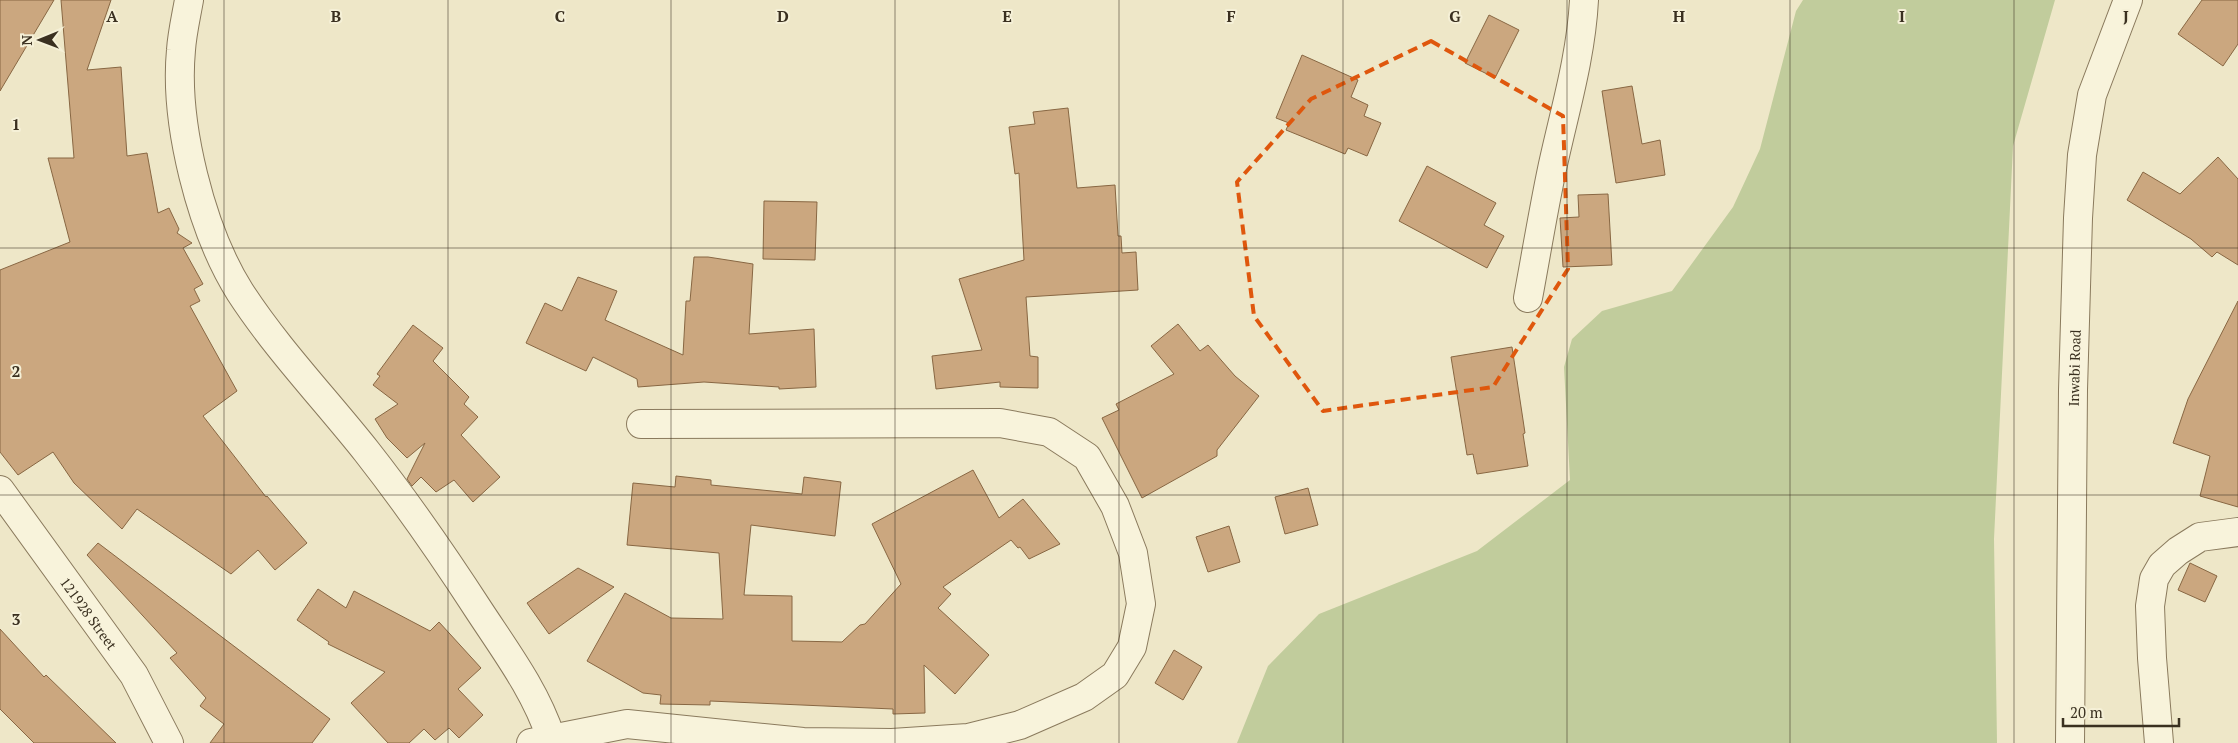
<svg xmlns="http://www.w3.org/2000/svg" width="2238" height="743" font-family="'PT Serif',serif">
  <style>
    .green { fill: #c1cc9c }
    .building { fill: #cba77f; stroke: #886743 }
    .lines { fill: none; stroke-linecap: round; stroke-linejoin: round }
    .minor-casing { stroke: #8a7a5d; stroke-width: 30 }
    .tertiary-casing { stroke: #8a7a5d; stroke-width: 30 }
    .minor { stroke: #f8f3db; stroke-width: 28 }
    .tertiary { stroke: #f8f3db; stroke-width: 28 }
    .marked { fill: none; stroke: #df570d; stroke-width: 4; stroke-dasharray: 10 6; stroke-linejoin: round }
    .grid { fill: none; stroke: #3a3020; stroke-width: 1; stroke-opacity: 0.55 }
    .labels { text-anchor: middle; dominant-baseline: central; stroke-width: 4; stroke-linejoin: round; paint-order: stroke }
    .street-label { font-size: 14px; fill: #3a3020; stroke: #f5f0d7 }
    .grid-label { font-size: 16px; text-anchor: middle; font-weight: bold; fill: #3a3020; stroke: #f5f0d7; stroke-width: 4; stroke-linejoin: round; paint-order: stroke }
  </style>
  <rect width="100%" height="100%" fill="#eee7c8"/>
  <polygon class="green" points="1803,0 2055,0 2013,146 1994,539 1997,743 1237,743 1268,666 1319,614 1477,551 1570,480 1564,367 1572,339 1602,311 1672,291 1733,207 1760,149 1796,11"/>
  <g class="building">
    <polygon points="0,0 54,0 0,91"/>
    <polygon points="61,0 111,0 87,70 121,67 127,156 147,153 158,213 169,208 179,229 177,233 192,243 183,248 203,284 194,289 200,301 190,306 237,391 203,416 266,497 267,496 307,543 275,570 258,550 231,574 137,509 122,529 74,483 53,452 18,475 0,452 0,270 70,242 48,158 74,158"/>
    <polygon points="2202,0 2238,0 2238,44 2223,66 2178,34"/>
    <polygon points="1489,15 1519,30 1495,78 1465,63"/>
    <polygon points="1302,55 1358,80 1351,97 1368,105 1364,116 1381,123 1367,156 1348,148 1345,154 1286,130 1289,123 1276,118"/>
    <polygon points="1632,86 1642,144 1660,140 1665,175 1616,183 1602,91"/>
    <polygon points="1068,108 1077,188 1115,185 1118,236 1121,236 1122,253 1136,252 1138,290 1026,297 1030,356 1038,357 1038,388 1000,387 1000,382 936,389 932,356 982,350 959,279 1024,260 1019,173 1015,174 1009,127 1035,124 1033,112"/>
    <polygon points="2218,157 2238,179 2238,265 2217,252 2212,257 2191,239 2127,200 2143,172 2180,194"/>
    <polygon points="1427,166 1496,203 1484,225 1504,236 1487,268 1399,221"/>
    <polygon points="1608,194 1612,265 1563,267 1560,218 1579,217 1578,195"/>
    <polygon points="764,201 817,202 815,260 763,259"/>
    <polygon points="694,257 708,257 753,264 749,334 814,329 816,387 779,389 779,387 704,382 638,387 637,379 593,357 586,371 526,343 545,303 562,311 578,277 617,291 605,320 683,355 686,301 690,301"/>
    <polygon points="2238,301 2238,507 2200,496 2210,456 2173,443 2188,399"/>
    <polygon points="1178,324 1200,351 1208,345 1235,376 1259,396 1217,450 1217,456 1142,498 1102,418 1119,410 1116,404 1174,374 1151,346"/>
    <polygon points="413,325 443,348 433,361 469,397 464,404 478,417 461,435 500,477 473,502 454,480 436,492 421,477 412,486 407,479 425,443 407,458 387,438 375,419 398,404 373,385 380,376 377,374"/>
    <polygon points="1512,347 1525,433 1523,434 1528,466 1477,474 1473,454 1467,455 1451,357"/>
    <polygon points="973,470 999,518 1023,499 1060,544 1029,559 1020,547 1018,548 1011,540 943,587 951,594 938,608 989,655 955,694 924,665 925,713 893,714 893,709 710,701 710,705 660,704 661,695 643,693 587,661 625,593 671,618 723,619 719,553 627,545 633,483 675,487 676,476 711,480 711,485 802,494 804,477 841,482 835,536 751,525 744,595 792,596 792,641 842,642 860,625 865,624 901,584 872,524"/>
    <polygon points="1308,488 1318,525 1285,534 1275,497"/>
    <polygon points="1229,526 1240,562 1208,572 1196,537"/>
    <polygon points="98,543 330,719 312,743 210,743 224,724 200,706 206,698 170,658 177,653 87,555"/>
    <polygon points="2190,563 2217,576 2205,602 2178,590"/>
    <polygon points="578,568 614,587 549,634 527,603"/>
    <polygon points="318,589 346,608 354,591 430,631 439,622 481,668 458,689 483,715 459,738 449,728 435,740 424,729 409,743 388,743 351,703 385,672 328,644 329,642 297,620"/>
    <polygon points="0,629 44,677 46,675 116,743 34,743 0,709"/>
    <polygon points="1174,650 1202,667 1183,700 1155,683"/>
  </g>
  <g class="lines">
    <g class="minor-casing">
      <g id="minor">
        <path d="M189,0C186,17 182,34 181,50C174,123 201,230 240,292C277,349 325,399 367,452C407,503 445,558 480,612C507,653 536,692 551,738"/>
        <path d="M1528,298C1536,255 1543,212 1552,169C1564,113 1581,58 1584,0"/>
        <path id="s1" d="M0,490L134,675L169,743"/>
        <polyline points="531,743 627,724 803,742 892,743 968,738 1020,725 1084,697 1115,675 1132,647 1141,604 1133,553 1115,506 1087,457 1049,432 1000,423 641,424"/>
        <polyline points="2159,743 2152,658 2150,606 2154,579 2162,565 2178,551 2200,537 2238,532"/>
      </g>
    </g>
    <g class="tertiary-casing">
      <g id="tertiary">
        <path id="s2" d="M2070,743L2073,390L2078,218L2082,155L2092,95L2128,0"/>
      </g>
    </g>
    <use href="#minor" class="minor"/>
    <use href="#tertiary" class="tertiary"/>
  </g>
  <path class="marked" d="M1431,41L1563,116L1568,269L1493,387L1323,411L1254,316L1237,182L1311,99Z"/>
  <path class="grid" d="M224,0V743M448,0V743M671,0V743M895,0V743M1119,0V743M1343,0V743M1567,0V743M1790,0V743M2014,0V743M0,248H2238M0,495H2238"/>
  <g class="labels">
    <g class="street-label">
      <text stroke="none"><textPath href="#s2" startOffset="375">Inwabi Road</textPath></text>
      <text stroke="none"><textPath href="#s1" startOffset="152">121928 Street</textPath></text>
    </g>
  </g>
  <g class="grid-label">
    <text x="112" y="22">A</text>
    <text x="336" y="22">B</text>
    <text x="560" y="22">C</text>
    <text x="783" y="22">D</text>
    <text x="1007" y="22">E</text>
    <text x="1231" y="22">F</text>
    <text x="1455" y="22">G</text>
    <text x="1679" y="22">H</text>
    <text x="1902" y="22">I</text>
    <text x="2126" y="22">J</text>
    <text x="16" y="130">1</text>
    <text x="16" y="377">2</text>
    <text x="16" y="625">3</text>
  </g>
  <g transform="translate(40 40) rotate(269)" stroke="#f5f0d7" stroke-width="4" paint-order="stroke">
  <path d="M0-4L9 19L0 12L-9 19Z" fill="#3a3020"/>
  <text y="-8" font-size="14" font-weight="bold" text-anchor="middle" fill="#3a3020">N</text>
  </g>
  <path d="M2063 718v8h116v-8" fill="none" stroke="#3a3020" stroke-width="2.5"/>
  <text x="2070" y="718" font-size="15" fill="#3a3020" stroke="#f5f0d7" stroke-width="4" paint-order="stroke">20 m</text>
</svg>
